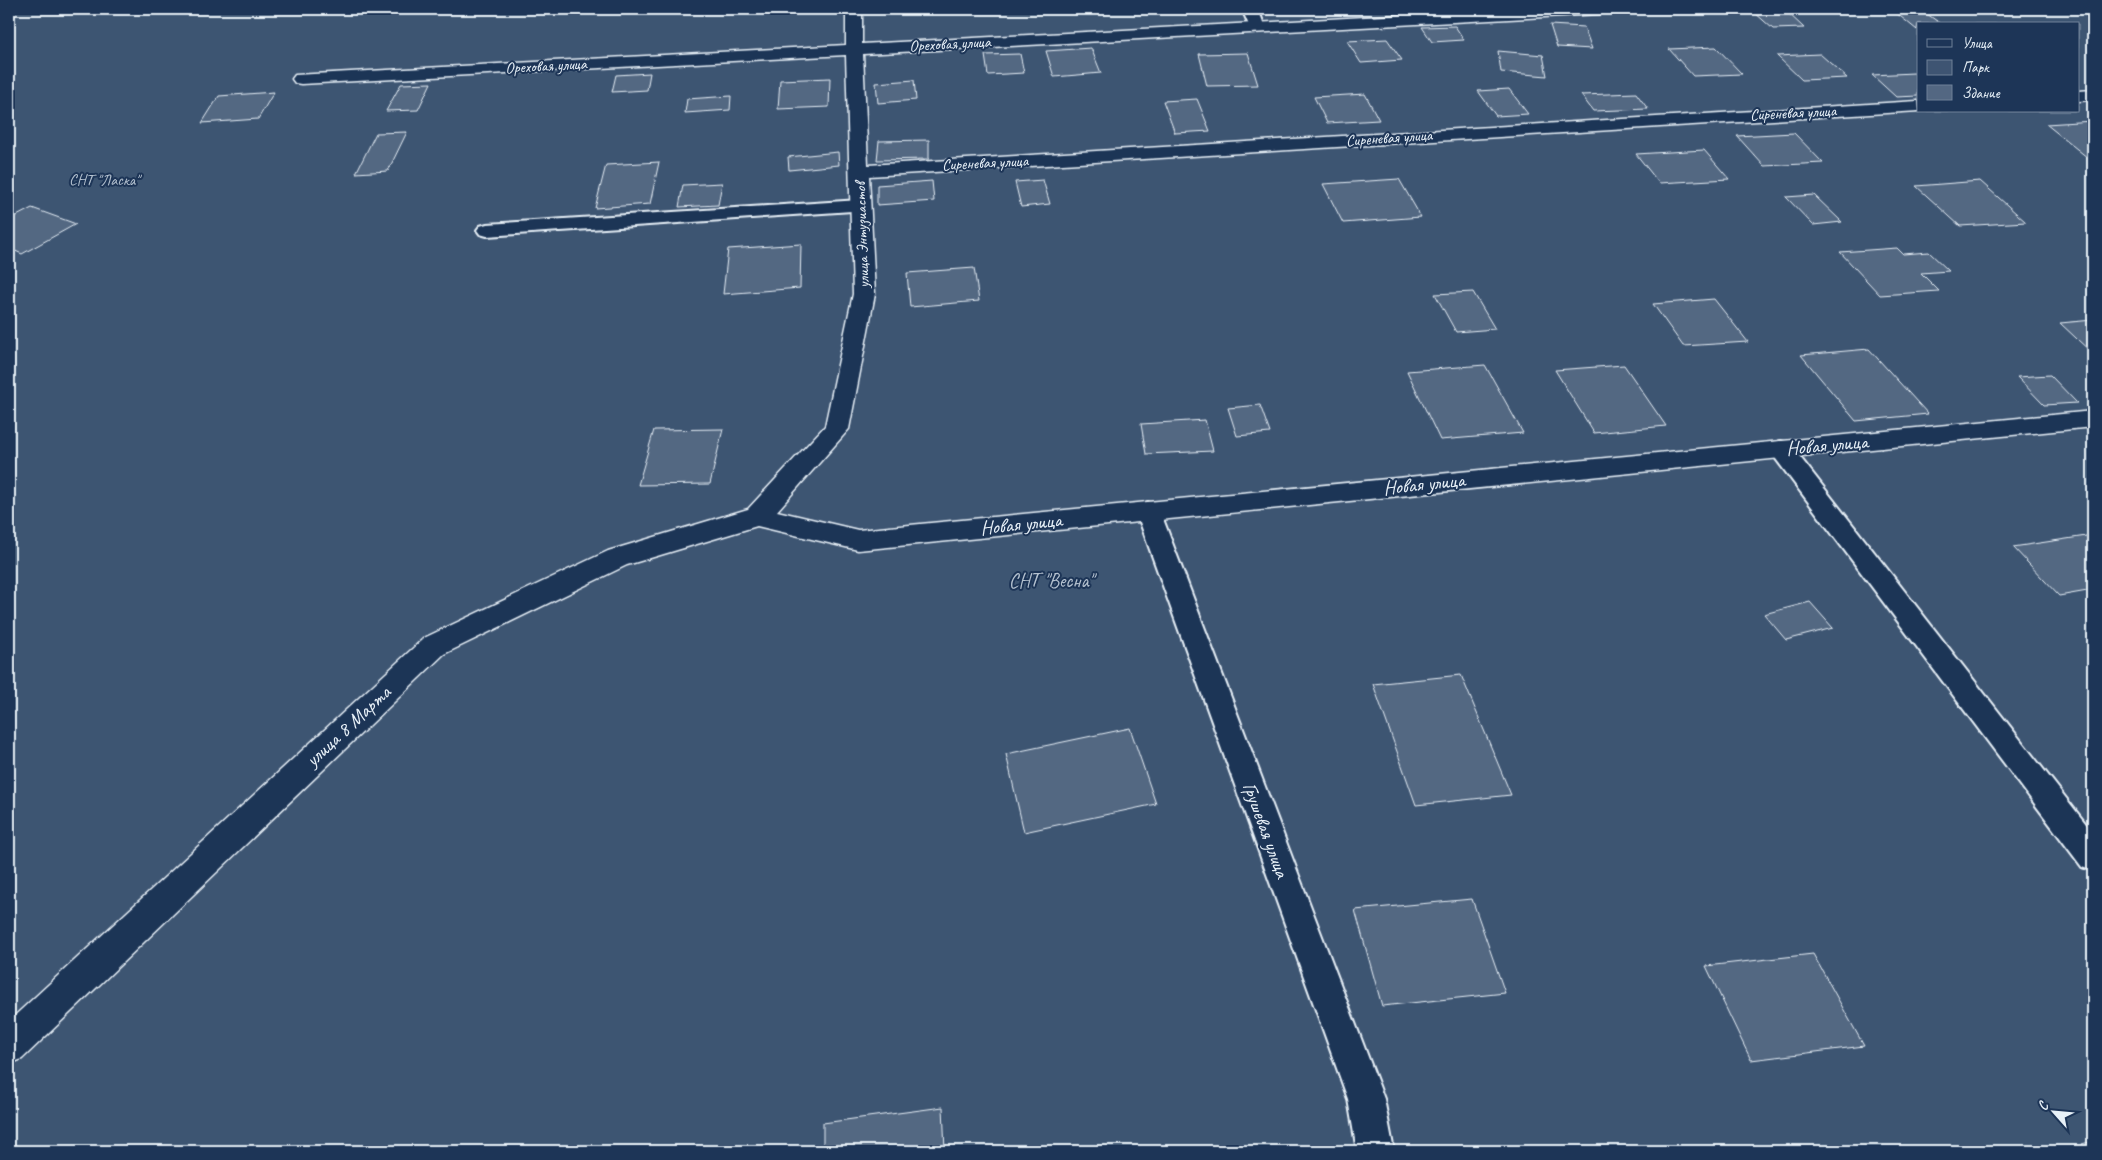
<svg xmlns="http://www.w3.org/2000/svg" width="2102" height="1160" font-family="Caveat,sans-serif">
  <style>
    .green { fill: #3e5472; stroke: #93a2b5; fill-rule: evenodd }
    .building { fill: #536782; stroke: #e8f1f8 }
    .lines { fill: none; stroke-linecap: round; stroke-linejoin: round }
    .lane-casing { stroke: #e8f1f8; stroke-width: 4 }
    .street-casing { stroke: #e8f1f8; stroke-width: 3 }
    .lane { fill: #1d3557; fill-rule: evenodd }
    .street { fill: #1d3557; fill-rule: evenodd }
    .labels { text-anchor: middle; dominant-baseline: central; stroke-width: 4; stroke-linejoin: round; paint-order: stroke }
    .far-street-label { font-size: 16px; fill: #e8f1f8; stroke: #1d3557 }
    .far-park-label { font-size: 16px; fill: #b5c2d0; stroke: #1d3557 }
    .street-label { font-size: 20px; fill: #e8f1f8; stroke: #1d3557 }
    .park-label { font-size: 20px; fill: #b5c2d0; stroke: #1d3557 }
  </style>
  <rect width="100%" height="100%" fill="#253d5d"/>
  <filter id="ink" filterUnits="userSpaceOnUse"><feTurbulence type="fractalNoise" baseFrequency=".02" numOctaves="2"/><feDisplacementMap in="SourceGraphic" scale="10" xChannelSelector="R" yChannelSelector="G"/><feConvolveMatrix kernelMatrix="1 2 1 2 8 2 1 2 1" color-interpolation-filters="sRGB"/></filter>
  <g filter="url(#ink)">
    <path class="green" d="M9,9H2093V1151H9ZM1918,24H2078V111H1918Z"/>
    <g class="building">
      <polygon points="1786,11 1804,28 1773,29 1754,12"/>
      <polygon points="1923,11 1941,24 1918,24 1917,30 1895,12"/>
      <polygon points="1550,25 1584,27 1592,49 1557,47"/>
      <polygon points="1455,26 1464,40 1432,42 1422,27"/>
      <polygon points="1387,39 1402,60 1361,63 1347,41"/>
      <polygon points="1716,47 1742,74 1693,76 1669,49"/>
      <polygon points="1091,48 1101,73 1054,77 1046,51"/>
      <polygon points="1498,51 1543,55 1547,76 1501,72"/>
      <polygon points="1248,53 1258,85 1207,86 1199,54"/>
      <polygon points="1020,54 1024,73 988,75 985,55"/>
      <polygon points="1820,54 1847,78 1802,80 1777,56"/>
      <polygon points="650,73 647,90 612,92 616,75"/>
      <polygon points="1914,73 1918,77 1918,96 1896,97 1872,75"/>
      <polygon points="830,78 829,107 778,109 780,80"/>
      <polygon points="914,80 916,100 878,103 876,83"/>
      <polygon points="431,83 418,110 386,111 401,84"/>
      <polygon points="1509,89 1528,114 1496,116 1478,91"/>
      <polygon points="274,92 258,119 202,123 219,96"/>
      <polygon points="1636,93 1648,109 1593,111 1581,95"/>
      <polygon points="1365,94 1379,120 1327,123 1314,97"/>
      <polygon points="731,96 730,110 685,113 687,99"/>
      <polygon points="1197,99 1210,131 1175,133 1163,101"/>
      <polygon points="2093,121 2093,157 2088,158 2046,124"/>
      <polygon points="407,132 388,171 356,173 376,133"/>
      <polygon points="1794,133 1823,163 1764,166 1737,136"/>
      <polygon points="929,140 929,159 877,160 879,141"/>
      <polygon points="1704,150 1729,179 1659,183 1636,154"/>
      <polygon points="838,152 839,165 789,170 788,157"/>
      <polygon points="659,162 650,204 595,208 606,165"/>
      <polygon points="1399,179 1421,217 1343,223 1323,184"/>
      <polygon points="1043,180 1050,204 1021,207 1015,182"/>
      <polygon points="932,181 934,201 877,205 877,185"/>
      <polygon points="1980,181 2026,222 1960,226 1916,186"/>
      <polygon points="722,183 718,205 679,207 683,185"/>
      <polygon points="1814,195 1842,222 1813,225 1786,197"/>
      <polygon points="32,208 76,224 22,254 9,248 9,220"/>
      <polygon points="801,244 800,288 723,294 728,249"/>
      <polygon points="1897,248 1903,254 1929,252 1949,271 1921,273 1939,291 1880,295 1840,252"/>
      <polygon points="974,268 979,301 910,307 907,273"/>
      <polygon points="1473,292 1495,329 1456,332 1435,294"/>
      <polygon points="1714,299 1748,342 1683,346 1653,304"/>
      <polygon points="2093,320 2093,354 2060,323"/>
      <polygon points="1869,349 1928,414 1856,421 1801,355"/>
      <polygon points="1485,365 1523,433 1440,440 1407,371"/>
      <polygon points="1624,365 1666,426 1594,433 1555,370"/>
      <polygon points="2050,375 2077,403 2044,405 2017,377"/>
      <polygon points="1260,405 1270,433 1237,436 1228,408"/>
      <polygon points="1205,420 1213,451 1146,454 1141,424"/>
      <polygon points="723,429 710,484 638,485 654,430"/>
      <polygon points="2093,535 2093,590 2059,596 2013,547"/>
      <polygon points="1810,602 1833,628 1786,640 1764,614"/>
      <polygon points="1461,675 1511,795 1416,805 1373,684"/>
      <polygon points="1130,728 1156,804 1024,832 1006,754"/>
      <polygon points="1472,899 1505,993 1382,1006 1355,910"/>
      <polygon points="1813,954 1864,1046 1751,1060 1706,966"/>
      <polygon points="943,1107 945,1151 823,1151 823,1123"/>
      <polygon points="2093,1141 2093,1151 2087,1151 2082,1144"/>
    </g>
    <g class="lines">
      <g class="lane-casing">
        <g id="lane">
          <polygon points="1242,9 1258,9 1265,27 1263,30 1251,30"/>
          <polygon points="860,200 867,202 870,206 867,210 487,236 480,234 477,230 480,226 487,224"/>
          <polygon points="1781,441 1789,443 2093,833 2093,871 2082,867 1773,455 1769,449 1773,443"/>
          <polygon points="1148,502 1157,505 1160,511 1384,1099 1394,1151 1357,1151 1348,1099 1136,511 1139,505"/>
        </g>
      </g>
      <g class="street-casing">
        <g id="street">
          <polygon points="846,9 862,9 862,44 1513,9 1607,9 1605,12 1599,14 863,54 868,165 1918,101 1919,111 869,176 875,294 849,429 777,511 858,530 2093,411 2093,427 858,550 757,526 627,565 444,654 22,1059 9,1064 9,1021 424,638 608,551 748,509 825,426 853,294 846,55 301,84 295,83 292,79 295,75 846,45"/>
          <polygon points="2093,90 2093,100 2078,101 2078,91"/>
        </g>
      </g>
      <use href="#lane" class="lane"/>
      <use href="#street" class="street"/>
    </g>
  </g>
  <g class="labels">
    <g class="far-street-label">
      <text transform="translate(950 44) rotate(-3)">Ореховая улица</text>
      <text transform="translate(546 66) rotate(-3)">Ореховая улица</text>
      <text transform="translate(1793 113) rotate(-3)">Сиреневая улица</text>
      <text transform="translate(1389 138) rotate(-4)">Сиреневая улица</text>
      <text transform="translate(985 163) rotate(-3)">Сиреневая улица</text>
      <text transform="translate(862 235) rotate(-92)">улица Энтузиастов</text>
    </g>
    <g class="far-park-label">
      <text x="104" y="180">СНТ "Ласка"</text>
    </g>
    <g class="street-label">
      <text transform="translate(1827 445) rotate(-5)">Новая улица</text>
      <text transform="translate(1424 484) rotate(-6)">Новая улица</text>
      <text transform="translate(1021 524) rotate(-6)">Новая улица</text>
      <text transform="translate(348 726) rotate(-43)">улица 8 Марта</text>
      <text transform="translate(1266 830) rotate(70)">Грушевая улица</text>
    </g>
    <g class="park-label">
      <text x="1051" y="580">СНТ "Весна"</text>
    </g>
  </g>
  <rect width="2102" height="1160" fill="none" stroke="#1d3557" stroke-width="30"/>
  <rect x="15" y="15" width="2072" height="1130" fill="none" stroke="#e8f1f8" stroke-width="2" filter="url(#ink)"/>
  <rect x="1917" y="22" width="162" height="90" fill="#1d3557" stroke="#6e8097"/>
  <rect x="1927" y="39" width="25" height="8" fill="#1d3557" stroke="#6e8097"/>
  <text x="1962" y="48" font-size="15" fill="#e8f1f8">Улица</text>
  <rect x="1927" y="60" width="25" height="15" fill="#3e5472" stroke="#6e8097"/>
  <text x="1962" y="72" font-size="15" fill="#e8f1f8">Парк</text>
  <rect x="1927" y="85" width="25" height="15" fill="#536782" stroke="#6e8097"/>
  <text x="1962" y="98" font-size="15" fill="#e8f1f8">Здание</text>
  <g transform="translate(2054 1112) rotate(297)" stroke="#1d3557" stroke-width="4" paint-order="stroke">
  <path d="M0-4L9 19L0 12L-9 19Z" fill="#e8f1f8"/>
  <text y="-8" font-size="14" font-weight="bold" text-anchor="middle" fill="#e8f1f8">С</text>
  </g>
</svg>
